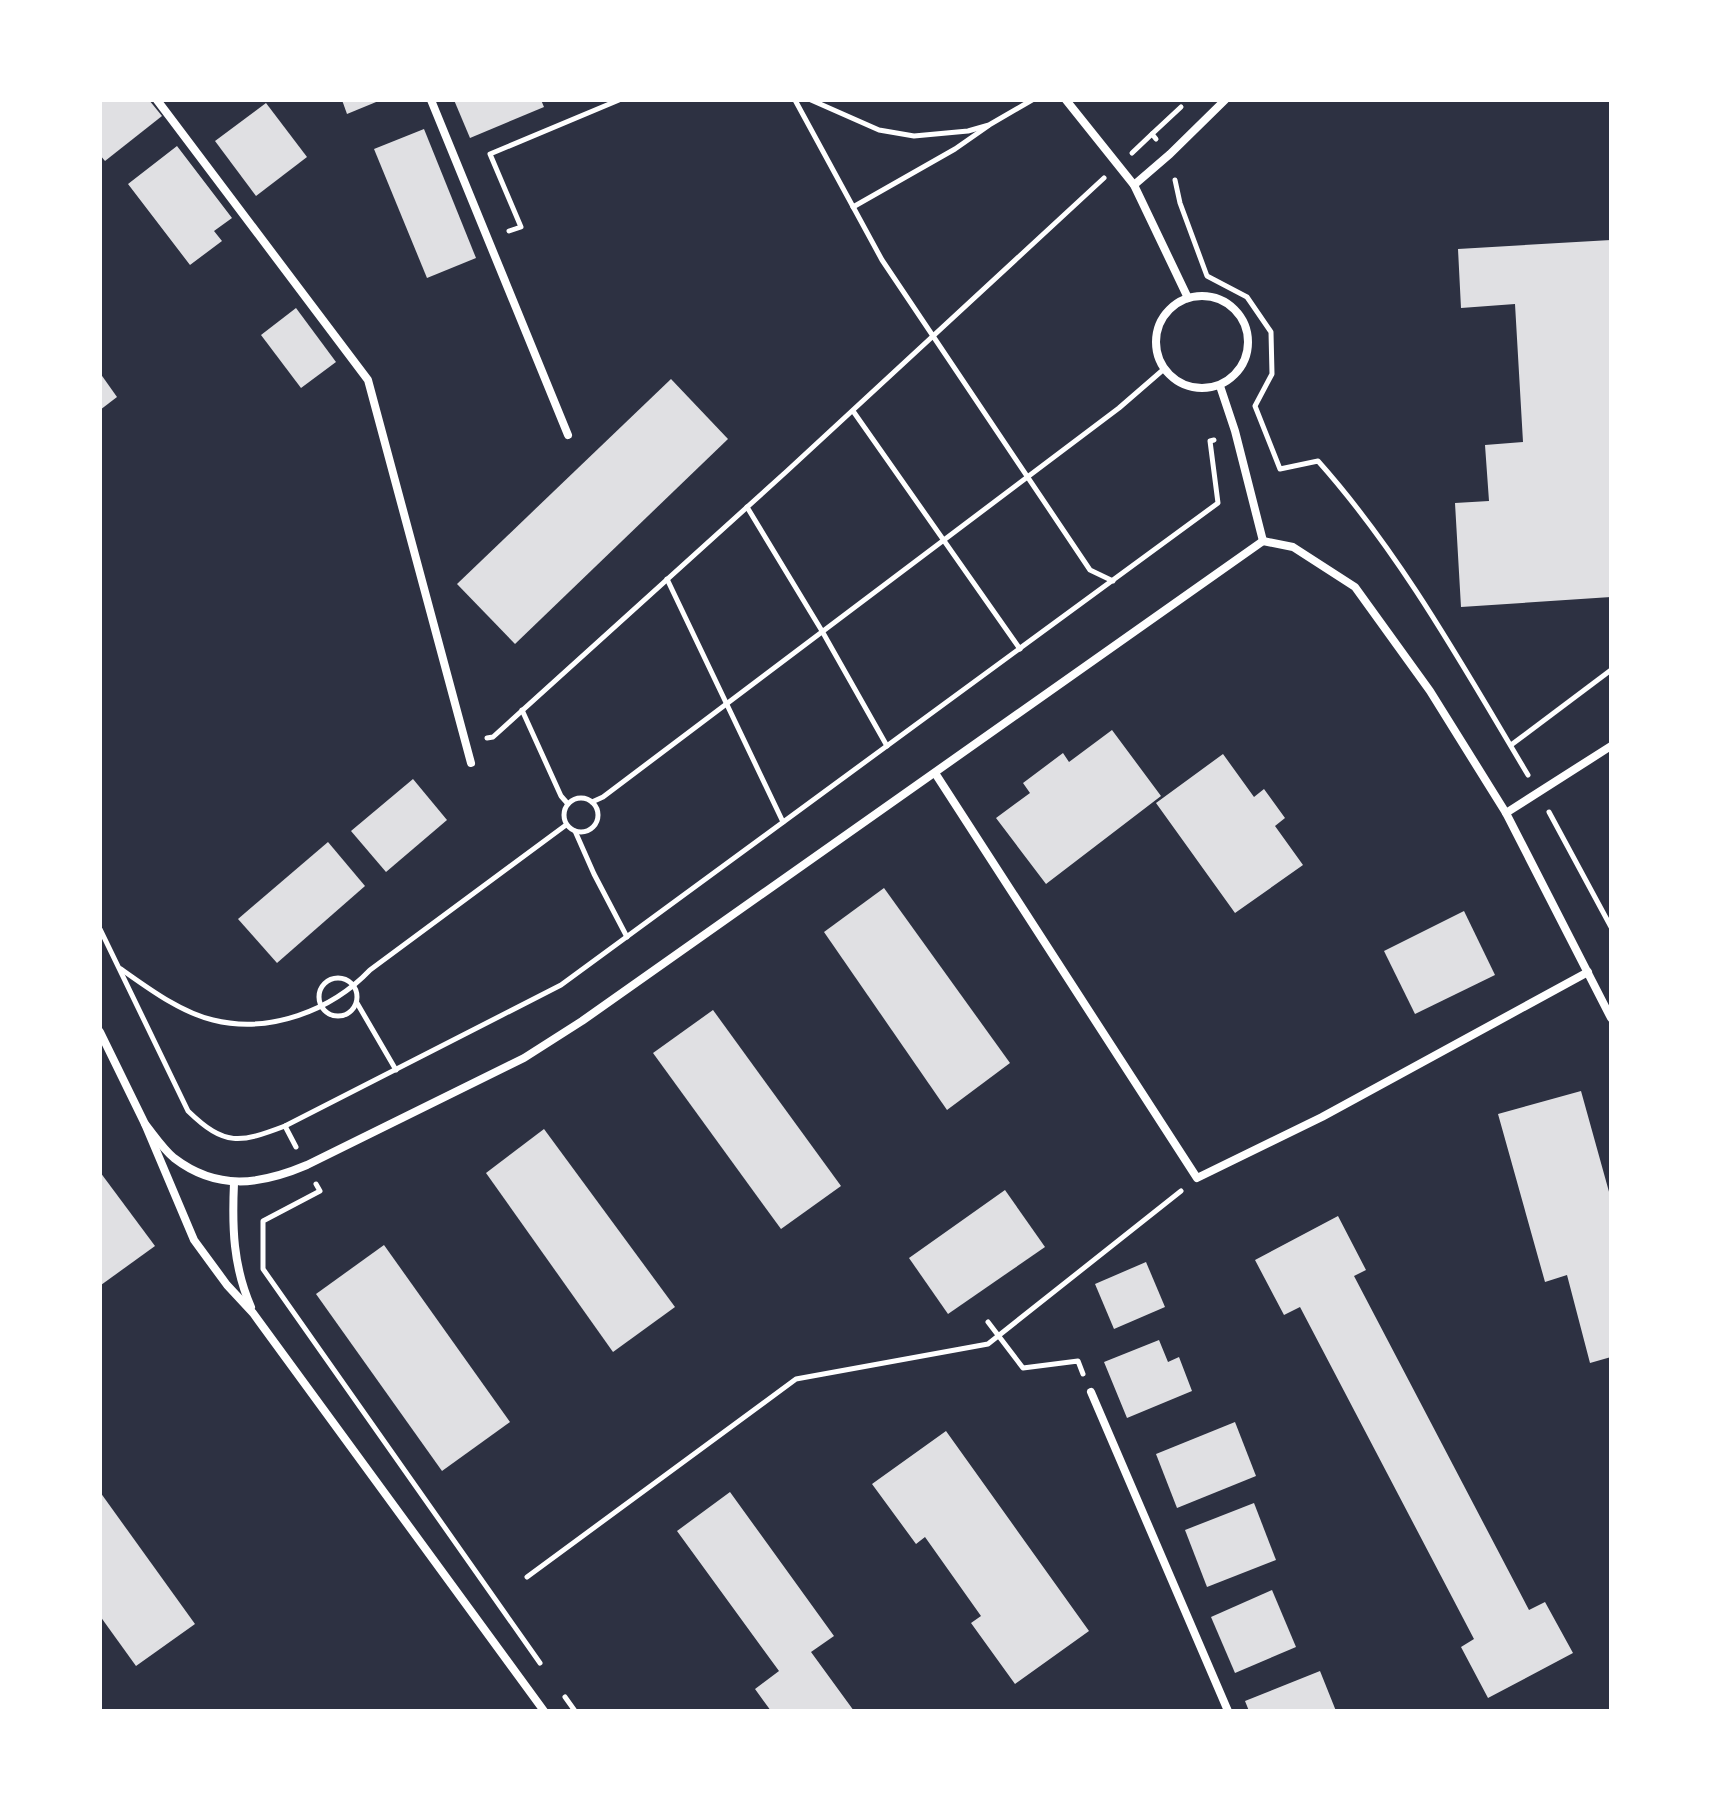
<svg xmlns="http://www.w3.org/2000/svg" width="1711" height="1811" font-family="Georgia,serif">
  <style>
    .building { fill: #e0e0e3 }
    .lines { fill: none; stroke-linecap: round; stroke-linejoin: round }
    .path { stroke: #fff; stroke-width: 5 }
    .minor { stroke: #fff; stroke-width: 8 }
  </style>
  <rect width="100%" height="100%" fill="#2d3142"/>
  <g class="building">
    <polygon points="100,100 149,100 162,116 105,161 100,155"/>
    <polygon points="342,100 381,100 347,114"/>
    <polygon points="454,100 541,100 544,107 470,138"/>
    <polygon points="266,103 307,157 256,196 215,141"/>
    <polygon points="424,129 476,258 427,278 374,149"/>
    <polygon points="177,146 232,218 214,231 222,241 190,265 128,184"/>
    <polygon points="1611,240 1611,597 1461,607 1455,503 1489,501 1485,445 1523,442 1515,304 1461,308 1458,249"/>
    <polygon points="296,308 336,362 301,388 261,335"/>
    <polygon points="100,373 117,397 100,410"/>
    <polygon points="671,379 728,439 515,644 457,584"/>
    <polygon points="1112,730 1161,796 1046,884 996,818 1030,793 1023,783 1063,753 1069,762"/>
    <polygon points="1223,754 1254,797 1264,789 1285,818 1275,826 1303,865 1235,913 1156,803"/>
    <polygon points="413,779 447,820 386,872 351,831"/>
    <polygon points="328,842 365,886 277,963 238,919"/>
    <polygon points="884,888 1010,1063 947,1110 824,932"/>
    <polygon points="1464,911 1495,975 1415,1014 1384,951"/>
    <polygon points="713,1010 841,1186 781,1229 653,1053"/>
    <polygon points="1581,1091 1611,1199 1611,1357 1590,1363 1567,1275 1545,1282 1498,1114"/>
    <polygon points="544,1129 675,1307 613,1352 486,1173"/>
    <polygon points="100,1172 155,1246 101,1285 100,1284"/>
    <polygon points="1005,1190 1045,1247 948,1314 909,1258"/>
    <polygon points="1338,1216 1366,1270 1354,1276 1529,1610 1545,1602 1573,1653 1488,1698 1461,1647 1474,1639 1300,1307 1284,1315 1255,1260"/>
    <polygon points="384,1245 510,1422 442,1471 316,1294"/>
    <polygon points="1146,1262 1165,1307 1114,1329 1095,1284"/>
    <polygon points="1159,1340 1168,1362 1179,1357 1192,1391 1127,1418 1104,1362"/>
    <polygon points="1235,1422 1256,1476 1177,1508 1156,1454"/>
    <polygon points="946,1431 1089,1631 1015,1684 971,1623 981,1616 925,1537 916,1544 872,1484"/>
    <polygon points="100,1492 195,1624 136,1666 100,1616"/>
    <polygon points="730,1492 834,1636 811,1652 854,1711 771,1711 755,1689 779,1671 677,1531"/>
    <polygon points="1254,1503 1276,1560 1207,1587 1185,1530"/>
    <polygon points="1272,1590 1296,1647 1235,1673 1211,1617"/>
    <polygon points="1320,1671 1336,1711 1249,1711 1245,1701"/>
  </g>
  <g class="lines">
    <g class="path">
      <polyline points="795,100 882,260 1090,570 1113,581"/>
      <polyline points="811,100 879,130 914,136 968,131 989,125 1032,100"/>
      <polyline points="1156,139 1152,134 1181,107"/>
      <polyline points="1132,153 1152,134"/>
      <path d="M1175,180L1180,203L1207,276L1247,297L1271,332L1272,374L1255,406L1280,469L1318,461C1401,554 1464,668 1528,775"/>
      <polyline points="853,207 955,149 988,126"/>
      <polyline points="509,231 521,227 490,154 619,100"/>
      <polyline points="853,411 1020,649"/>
      <polyline points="747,507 822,631 887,746"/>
      <polyline points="667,579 783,822"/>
      <polyline points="522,710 561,796 568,804"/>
      <polyline points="487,738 493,737 787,471 1104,178"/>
      <polyline points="1511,745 1611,670"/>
      <circle cx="581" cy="815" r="17"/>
      <polyline points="592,802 603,797 1119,408 1164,369"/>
      <polyline points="1549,812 1611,927"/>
      <polyline points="575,831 594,874 627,937"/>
      <path d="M100,929L188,1111C225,1147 240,1143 285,1126L561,985L1218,503L1210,441L1214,440"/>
      <path d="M121,969C148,988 180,1012 213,1020C269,1034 331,1011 370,970L566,825"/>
      <circle cx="338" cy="997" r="19"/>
      <polyline points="357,1003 396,1070"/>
      <polyline points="285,1126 296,1147"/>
      <polyline points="316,1184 320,1191 263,1221 263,1269 540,1663"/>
      <polyline points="988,1322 1023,1368 1078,1361 1083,1374"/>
      <polyline points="527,1577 796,1379 988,1344 1181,1191"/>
      <polyline points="565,1697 575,1711"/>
    </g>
    <g class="minor">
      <polyline points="157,100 368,380 471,763"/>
      <polyline points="431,100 568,435"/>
      <polyline points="1066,100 1134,185 1188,298"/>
      <polyline points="1134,185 1170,154 1225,100"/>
      <circle cx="1202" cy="342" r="46"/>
      <polyline points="1220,386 1235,431 1263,541"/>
      <polyline points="1263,541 1293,547 1355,587 1430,691 1506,813 1611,1018"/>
      <polyline points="935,773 1197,1178 1322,1117 1588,972"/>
      <polyline points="1506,813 1611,746"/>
      <polyline points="100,1032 145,1124 194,1240 227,1285 253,1313 544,1711"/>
      <path d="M145,1124C154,1135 163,1149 174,1158C217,1191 260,1185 307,1165L524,1058L582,1021L1263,541"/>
      <path d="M234,1183C232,1227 233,1266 251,1307"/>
      <polyline points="1091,1392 1228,1711"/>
    </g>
  </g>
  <rect width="1711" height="1811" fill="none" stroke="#ffffff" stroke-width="204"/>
</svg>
